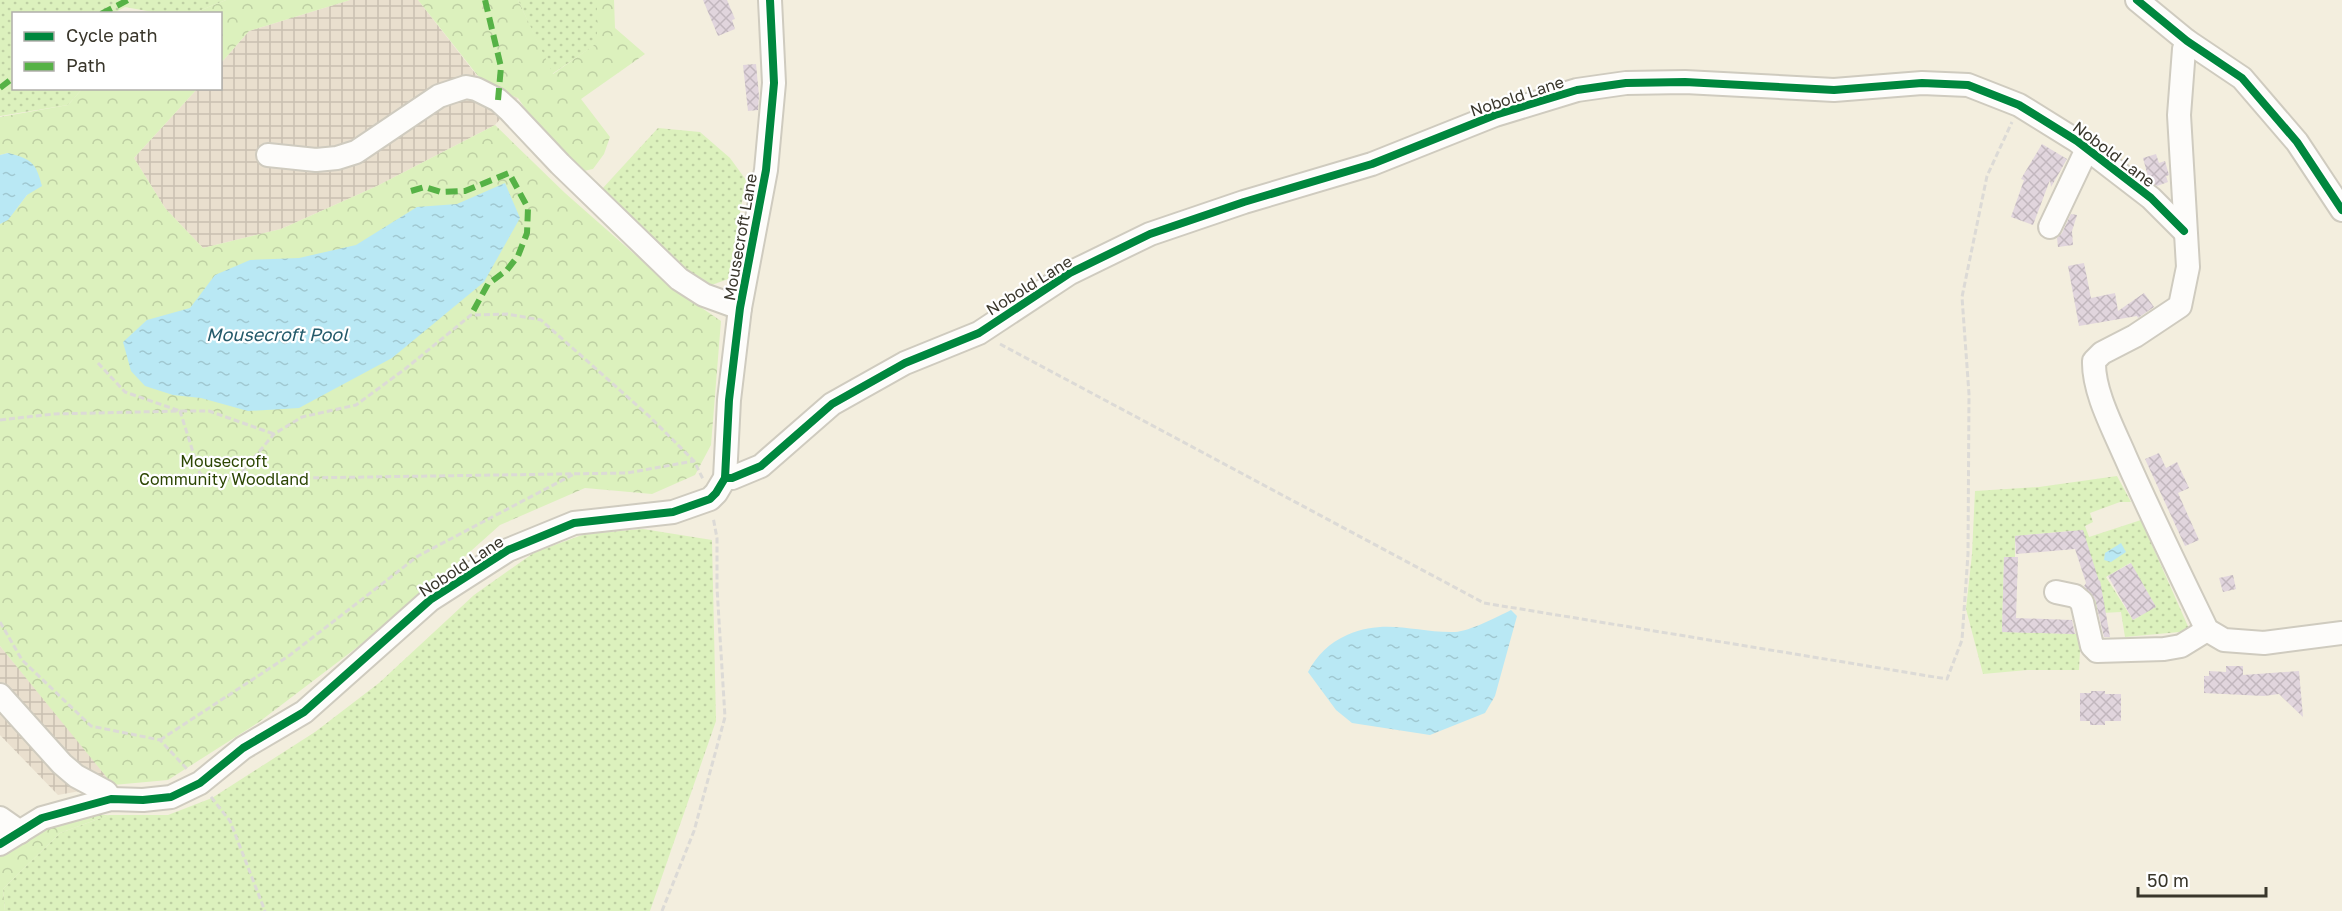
<svg xmlns="http://www.w3.org/2000/svg" width="2342" height="911" font-family="'Golos Text',sans-serif">
  <style>
    .industrial { fill: url(#industrial-grid) }
    .grass { fill: url(#grass-dots); fill-rule: evenodd }
    .forest { fill: url(#forest-crowns) }
    .water { fill: url(#water-ripples) }
    .building { fill: url(#building-cross-hatch) }
    .lines { fill: none; stroke-linecap: round; stroke-linejoin: round }
    .minor-casing { stroke: #cfcbbf; stroke-width: 26 }
    .path { stroke: #dcdad6; stroke-width: 3; stroke-dasharray: 6 3; stroke-linecap: butt }
    .minor { stroke: #fdfcfa; stroke-width: 22 }
    .quiet { stroke: #56b246; stroke-width: 6; stroke-dasharray: 12 6; stroke-linecap: butt }
    .cycleway-casing { stroke: #fff; stroke-width: 11 }
    .cycleway { stroke: #00873e; stroke-width: 8 }
    .labels { text-anchor: middle; dominant-baseline: central; stroke-width: 4.5; stroke-linejoin: round; paint-order: stroke }
    .street-label { font-size: 16px; fill: #39362b; stroke: #fff }
    .park-label { font-size: 16px; fill: #2b4502; stroke: #fff }
    .water-label { font-size: 18px; font-style: italic; fill: #235a6a; stroke: #fff }
  </style>
  <defs>
    <pattern id="industrial-grid" width="8" height="8" patternUnits="userSpaceOnUse" patternTransform="scale(1.5)"><rect width="8" height="8" fill="#e9dfce"/><path d="M0 4h8M4 0v8" fill="none" stroke="#c9c0b1"/></pattern>
    <pattern id="grass-dots" width="8" height="8" patternUnits="userSpaceOnUse" patternTransform="scale(1.5)"><rect width="8" height="8" fill="#dcf1bd"/><path d="M2 2h.1M6 6h.1" fill="none" stroke="#becfa3" stroke-width="1.8" stroke-linecap="round"/></pattern>
    <pattern id="forest-crowns" width="20" height="18" patternUnits="userSpaceOnUse" patternTransform="scale(1.5)"><rect width="20" height="18" fill="#dcf1bd"/><path d="M2 6a3 3 0 1 1 6 0M12 15a3 3 0 1 1 6 0" fill="none" stroke="#becfa3"/></pattern>
    <pattern id="water-ripples" width="26" height="14" patternUnits="userSpaceOnUse" patternTransform="scale(1.5)"><rect width="26" height="14" fill="#b9e8f4"/><path d="M2 4q2-2 4 0t4 0M15 11q2-2 4 0t4 0" fill="none" stroke="#a0c8d1"/></pattern>
    <pattern id="building-cross-hatch" width="8" height="8" patternUnits="userSpaceOnUse" patternTransform="scale(1.5)"><rect width="8" height="8" fill="#e1d5dd"/><path d="M0 0l8 8M0 8l8-8" fill="none" stroke="#c2b7be"/></pattern>
  </defs>
  <rect width="100%" height="100%" fill="#f3eede"/>
  <g class="industrial">
    <polygon points="350,0 418,0 485,86 518,98 495,125 377,186 281,229 203,248 165,208 134,158 197,89 220,88 221,63 249,31"/>
    <polygon points="0,646 75,737 113,785 58,795 0,735"/>
  </g>
  <g class="grass">
    <polygon points="0,0 226,0 194,13 158,13 125,7 114,13 14,14 14,88 82,89 68,105 0,116"/>
    <polygon points="518,0 597,0 598,43 552,74"/>
    <polygon points="658,128 700,132 730,158 746,180 728,279 709,286 681,274 602,189"/>
    <path d="M2117,476L2131,502H2120L2090,513L2093,522L2085,526L2089,537L2141,520L2190,631L2125,637L2121,612L2102,613L2101,608L2092,610L2089,602L2101,598L2070,531L2015,536V557H2004L2002,632L2081,634L2079,670H2027L1983,674L1966,609L1972,554L1975,491L2039,487ZM2130,563L2156,607H2135L2140,616L2133,620L2106,577Z"/>
    <polygon points="643,529 712,540 716,721 650,911 5,911 3,889 60,833 109,815 168,815 212,798 315,732 379,683 474,595 535,552 585,534"/>
  </g>
  <g class="forest">
    <polygon points="226,0 350,0 249,31 221,63 220,14 194,13"/>
    <polygon points="418,0 518,0 553,74 597,43 597,0 614,0 615,28 645,54 581,99 610,137 604,154 593,169 579,172 539,129 518,98 486,86"/>
    <polygon points="82,89 197,89 134,158 165,208 203,248 281,229 377,186 495,125 565,193 674,289 721,321 711,445 695,475 652,494 585,488 500,525 397,617 259,722 168,780 113,785 0,646 0,224 8,219 27,195 8,153 0,155 0,117 68,105"/>
    <polygon points="73,815 109,815 60,833 3,889 5,911 0,911 0,849"/>
  </g>
  <g class="water">
    <path d="M8,153C32,159 36,163 42,186L27,195L8,220L0,224V155Z"/>
    <polygon points="505,183 520,218 484,282 392,358 299,408 248,411 201,398 173,395 145,386 131,371 123,342 147,320 190,308 215,275 250,260 299,258 356,245 417,207 457,204"/>
    <polygon points="2121,543 2126,552 2111,562 2104,560 2105,553"/>
    <path d="M1511,610L1517,616L1495,696L1485,713L1430,735L1352,723L1336,710L1308,672C1317,655 1329,643 1347,635C1387,618 1415,633 1455,632C1470,631 1497,617 1511,610Z"/>
  </g>
  <g class="building">
    <polygon points="703,0 727,0 735,19 732,20 735,29 718,36"/>
    <polygon points="756,64 759,96 758,110 748,111 743,65"/>
    <polygon points="2042,144 2067,159 2051,187 2050,180 2033,225 2011,217 2024,180 2021,179"/>
    <polygon points="2156,154 2159,163 2165,161 2169,175 2166,176 2168,182 2157,186 2149,180 2143,158"/>
    <polygon points="2071,214 2077,215 2072,231 2073,245 2058,247 2057,238 2062,233"/>
    <polygon points="2084,263 2091,298 2115,293 2118,311 2144,293 2154,307 2138,318 2137,316 2079,326 2068,266"/>
    <polygon points="2159,453 2166,468 2177,462 2189,488 2178,493 2199,540 2185,546 2145,459"/>
    <polygon points="2083,530 2099,581 2100,580 2110,637 2104,637 2095,599 2084,586 2086,583 2075,549 2016,554 2015,536"/>
    <polygon points="2004,557 2018,557 2016,618 2072,620 2075,634 2002,632"/>
    <polygon points="2131,563 2156,607 2133,620 2108,576"/>
    <polygon points="2233,575 2236,589 2223,592 2219,578"/>
    <polygon points="2226,666 2243,666 2243,675 2299,671 2303,717 2279,694 2264,696 2204,693 2204,676 2209,676 2209,671 2226,672"/>
    <polygon points="2091,691 2105,691 2105,694 2121,694 2121,721 2105,721 2105,725 2090,725 2090,721 2080,721 2080,693 2091,693"/>
  </g>
  <g class="lines">
    <g class="minor-casing">
      <g id="minor">
        <polyline points="2137,0 2187,41 2242,78 2297,142 2342,210"/>
        <path d="M2187,41L2184,49L2179,115L2188,267L2180,306L2135,336L2102,353L2094,361C2093,391 2113,428 2125,456C2151,515 2179,572 2207,630L2224,640L2264,643L2342,633"/>
        <polyline points="268,155 316,160 337,158 356,152 439,96 466,87 476,89 498,100 510,111 560,164 679,279 704,295 740,308"/>
        <polyline points="2050,227 2087,149"/>
        <polyline points="725,478 732,478 761,466 832,404 905,363 979,333 1070,273 1150,234 1244,202 1372,164 1495,115 1577,90 1626,83 1685,82 1834,90 1922,83 1968,85 2019,105 2077,141 2151,198 2184,231"/>
        <polyline points="2056,592 2075,596 2082,602 2092,646 2097,651 2164,649 2181,646 2207,630"/>
        <polyline points="0,695 62,764 76,776 106,792 111,799"/>
        <polyline points="0,818 20,832"/>
        <polyline points="0,844 42,818 111,799 143,800 171,797 200,783 243,748 304,712 430,600 508,550 574,523 673,512 710,499 716,493 725,478 729,400 740,308 766,170 774,83 770,0"/>
      </g>
    </g>
    <g class="path">
      <polyline points="1000,344 1484,603 1947,679 1962,640 1968,554 1969,394 1962,297 1987,176 2012,122"/>
      <polyline points="98,363 125,392 180,411 209,411 274,434"/>
      <polyline points="0,420 54,414 180,411 200,474 236,479 627,473 694,461"/>
      <polyline points="236,479 274,434 302,417 356,405 405,369 471,315 507,314 541,320 649,416 694,461 703,479"/>
      <polyline points="0,622 22,660 91,726 160,740 187,769"/>
      <polyline points="160,740 290,655 418,556 576,473"/>
      <polyline points="211,797 230,821 265,911"/>
      <polyline points="662,911 694,831 725,717 717,588 717,538 713,517"/>
    </g>
    <use href="#minor" class="minor"/>
    <g class="quiet">
      <polyline points="485,0 501,67 498,100"/>
      <polyline points="101,14 128,0"/>
      <polyline points="0,88 14,77"/>
      <polyline points="411,191 425,187 441,192 465,191 509,173 528,208 527,233 518,256 507,270 488,284 471,315"/>
    </g>
    <g class="cycleway-casing">
      <g id="cycleway">
        <polyline points="2137,0 2187,41 2242,78 2297,142 2342,210"/>
        <polyline points="725,478 732,478 761,466 832,404 905,363 979,333 1070,273 1150,234 1244,202 1372,164 1495,115 1577,90 1626,83 1685,82 1834,90 1922,83 1968,85 2019,105 2077,141 2151,198 2184,231"/>
        <polyline points="0,844 42,818 111,799 143,800 171,797 200,783 243,748 304,712 430,600 508,550 574,523 673,512 710,499 716,493 725,478 729,400 740,308 766,170 774,83 770,0"/>
      </g>
    </g>
    <use href="#cycleway" class="cycleway"/>
  </g>
  <g class="labels">
    <g class="street-label">
      <text transform="translate(1517 96) rotate(-18)">Nobold Lane</text>
      <text transform="translate(2114 154) rotate(37)">Nobold Lane</text>
      <text transform="translate(740 237) rotate(-80)">Mousecroft Lane</text>
      <text transform="translate(1029 285) rotate(-32)">Nobold Lane</text>
      <text transform="translate(461 566) rotate(-33)">Nobold Lane</text>
    </g>
    <g class="park-label">
      <text x="224" y="461">Mousecroft<tspan x="224" dy="18">Community Woodland</tspan></text>
    </g>
    <g class="water-label">
      <text x="277" y="334">Mousecroft Pool</text>
    </g>
  </g>
  <rect x="12" y="12" width="210" height="78" fill="#ffffff" stroke="#b0afaa" stroke-width="1.5"/>
  <rect x="24" y="32" width="30" height="9" fill="#00873e" stroke="#b0afaa" stroke-width="1.5"/>
  <text x="66" y="42" font-size="18" fill="#39362b">Cycle path</text>
  <rect x="24" y="62" width="30" height="9" fill="#56b246" stroke="#b0afaa" stroke-width="1.5"/>
  <text x="66" y="72" font-size="18" fill="#39362b">Path</text>
  <path d="M2138 887v9h128v-9" fill="none" stroke="#39362b" stroke-width="3"/>
  <text x="2147" y="887" font-size="18" fill="#39362b" stroke="#ffffff" stroke-width="4.5" paint-order="stroke">50 m</text>
</svg>
